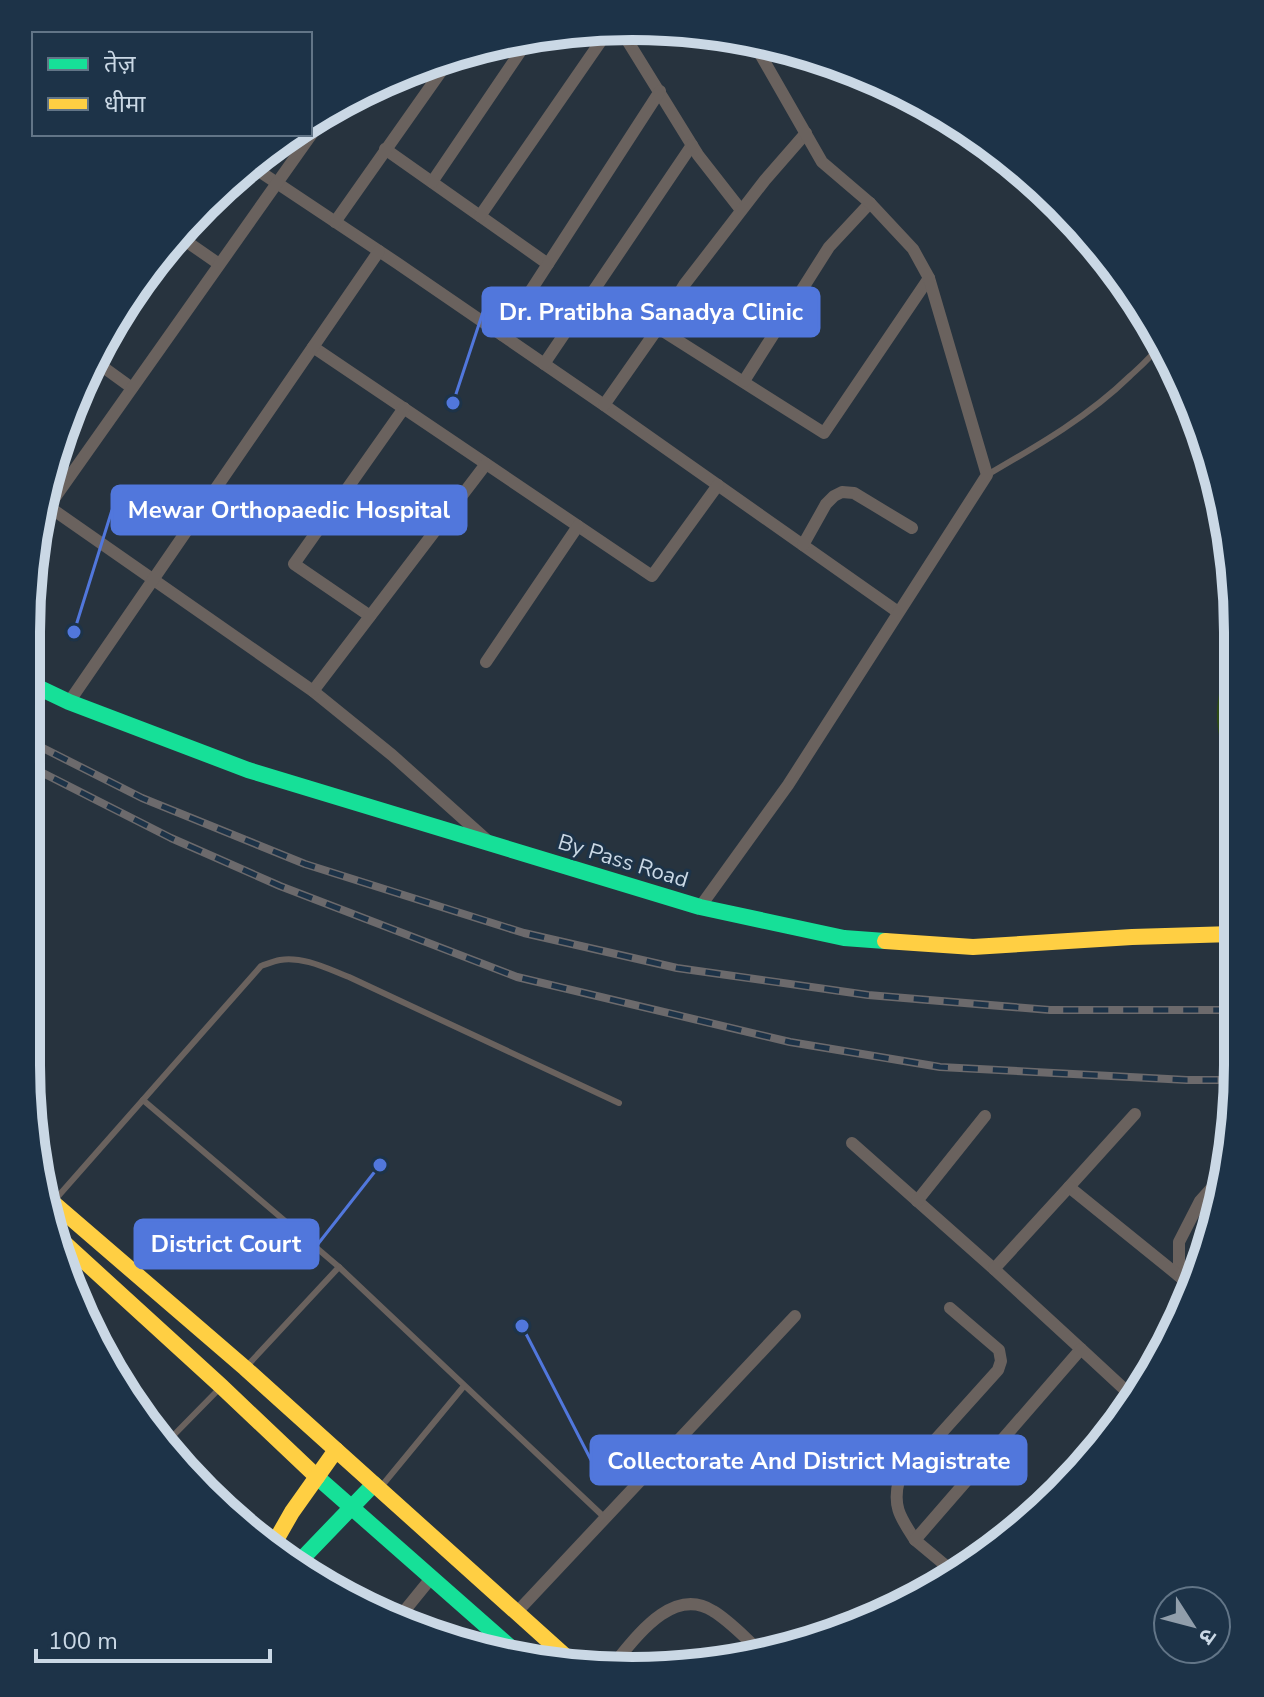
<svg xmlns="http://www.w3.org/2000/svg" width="1264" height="1697" font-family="'Nunito Sans','Noto Sans Devanagari',sans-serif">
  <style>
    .green { fill: #2d4914 }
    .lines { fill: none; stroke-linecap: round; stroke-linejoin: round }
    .lane { stroke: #6a625e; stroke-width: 6 }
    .street { stroke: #6a625e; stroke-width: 12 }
    .fast { stroke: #16e098; stroke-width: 16 }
    .slow { stroke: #ffcf43; stroke-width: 16 }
    .rail-casing { stroke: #6c6a6c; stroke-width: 8 }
    .rail { stroke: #1d3348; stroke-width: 5; stroke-dasharray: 15; stroke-linecap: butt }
    .labels { text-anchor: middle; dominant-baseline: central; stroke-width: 6; stroke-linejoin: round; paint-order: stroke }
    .street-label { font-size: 22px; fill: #cad8e5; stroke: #1d3348 }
    .rim { fill: none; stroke: #cad8e5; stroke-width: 10 }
    .leader { fill: none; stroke: #5177dc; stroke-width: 3 }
    .callout-dot { fill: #5177dc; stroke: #1d3348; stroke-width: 3 }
    .callout { fill: #5177dc; stroke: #5177dc; stroke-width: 3 }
    .callout-label { font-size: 24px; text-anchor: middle; font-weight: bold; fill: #fff }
  </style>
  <rect width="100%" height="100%" fill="#27333e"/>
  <path class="green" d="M1233,658V769C1211,735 1212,693 1233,658Z"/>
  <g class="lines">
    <g class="lane">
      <path d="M987,475C1037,446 1088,417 1130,376C1141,366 1152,357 1160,344"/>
      <polyline points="143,1100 339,1267 247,1366"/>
      <path d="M53,1202L261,966C267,964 274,961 280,960C303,956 328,969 349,977L619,1103"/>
      <polyline points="339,1267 604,1517"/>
      <polyline points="167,1442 221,1387"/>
      <polyline points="380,1488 464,1386"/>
    </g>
    <g class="street">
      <polyline points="619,27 698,155 741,210"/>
      <polyline points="385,149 548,264"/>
      <polyline points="253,167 397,263 604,405 898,612"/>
      <polyline points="432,182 531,36"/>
      <polyline points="480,216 610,28"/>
      <polyline points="335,222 452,56"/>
      <polyline points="180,237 219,264"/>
      <polyline points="658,328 824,433 929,278"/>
      <polyline points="502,335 660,91"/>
      <polyline points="313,347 652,576 718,485"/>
      <polyline points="92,359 132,388"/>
      <polyline points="544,364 692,145"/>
      <polyline points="744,381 829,247 870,203"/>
      <polyline points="604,405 658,328 684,285 765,180 806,133"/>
      <polyline points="42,502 313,691 392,755 488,841"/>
      <polyline points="39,520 328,111"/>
      <polyline points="803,545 826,504 834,496 842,492 854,493 912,528"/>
      <polyline points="370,616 294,564 404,408"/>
      <polyline points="486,662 578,526"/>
      <polyline points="313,691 486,464"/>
      <polyline points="69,702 379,251"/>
      <polyline points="700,907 788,785 987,475 929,278 913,249 870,203 822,162 751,38"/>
      <polyline points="852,1143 994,1269"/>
      <polyline points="1069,1187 1135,1114"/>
      <polyline points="917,1201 985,1116"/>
      <polyline points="1193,1288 1179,1276 1179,1242 1200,1201 1227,1171"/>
      <polyline points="1081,1349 994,1269 1069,1187 1179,1276"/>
      <path d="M915,1540C901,1518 892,1507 899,1480L998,1370L1001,1361L999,1350L950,1308"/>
      <polyline points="957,1575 915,1540 1081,1349 1135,1399"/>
      <polyline points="517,1612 795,1316"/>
      <polyline points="397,1620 432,1577"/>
      <path d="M612,1666C635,1639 672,1585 713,1611C730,1621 746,1639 761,1652"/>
    </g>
    <g class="fast">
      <polyline points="27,682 69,702 248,770 700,907 844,938 885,941"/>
      <polyline points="317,1477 525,1660"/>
      <polyline points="297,1564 374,1484"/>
    </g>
    <g class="slow">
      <polyline points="885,941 973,947 1132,937 1233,934"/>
      <polyline points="43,1194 245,1368 336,1450"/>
      <polyline points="49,1229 221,1386 317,1477"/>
      <polyline points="272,1547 292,1512 336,1450 573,1663"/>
    </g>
    <g class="rail-casing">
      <g id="rail">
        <polyline points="27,740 142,798 305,864 524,933 677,968 868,995 1050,1010 1233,1010"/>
        <polyline points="27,765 171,838 280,886 517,977 790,1042 940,1067 1187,1080 1233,1080"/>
      </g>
    </g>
    <use href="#rail" class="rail"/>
  </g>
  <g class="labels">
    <g class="street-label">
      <text transform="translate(623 861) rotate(17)">By Pass Road</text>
    </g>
  </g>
  <path d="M0 0H1264V1697H0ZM632 40H632A592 592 0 0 1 1224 632V1065A592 592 0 0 1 632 1657H632A592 592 0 0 1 40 1065V632A592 592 0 0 1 632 40Z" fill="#1d3348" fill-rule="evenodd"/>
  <path class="rim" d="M632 40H632A592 592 0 0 1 1224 632V1065A592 592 0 0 1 632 1657H632A592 592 0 0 1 40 1065V632A592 592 0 0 1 632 40Z"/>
  <path class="leader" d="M453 403L483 312M74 632L112 510M380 1165L318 1244M522 1326L591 1460"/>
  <g class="callout-dot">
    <circle cx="453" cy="403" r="8"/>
    <circle cx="74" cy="632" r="8"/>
    <circle cx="380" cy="1165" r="8"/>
    <circle cx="522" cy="1326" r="8"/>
  </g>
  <g class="callout">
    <rect x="483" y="288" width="336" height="48" rx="8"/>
    <rect x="112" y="486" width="354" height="48" rx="8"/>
    <rect x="135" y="1220" width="183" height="48" rx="8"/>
    <rect x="591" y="1436" width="435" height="48" rx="8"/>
  </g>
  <g class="callout-label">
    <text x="651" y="320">Dr. Pratibha Sanadya Clinic</text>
    <text x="289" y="518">Mewar Orthopaedic Hospital</text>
    <text x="226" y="1252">District Court</text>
    <text x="809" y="1469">Collectorate And District Magistrate</text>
  </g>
  <rect x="32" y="32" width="280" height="104" fill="#1d3348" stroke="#627587" stroke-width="2"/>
  <rect x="48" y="58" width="40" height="12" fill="#16e098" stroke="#627587" stroke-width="2"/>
  <text x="104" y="72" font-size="24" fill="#cad8e5">तेज़</text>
  <rect x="48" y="98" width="40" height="12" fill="#ffcf43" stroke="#627587" stroke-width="2"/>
  <text x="104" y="112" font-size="24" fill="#cad8e5">धीमा</text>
  <g transform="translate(1192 1625) rotate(126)"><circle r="38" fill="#1d3348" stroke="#627587" stroke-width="2"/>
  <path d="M0-6L14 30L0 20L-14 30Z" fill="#919eab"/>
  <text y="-12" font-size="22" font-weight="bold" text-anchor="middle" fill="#cad8e5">उ</text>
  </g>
  <path d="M36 1649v12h234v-12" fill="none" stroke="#cad8e5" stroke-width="4"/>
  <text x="48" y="1649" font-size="24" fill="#cad8e5" stroke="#1d3348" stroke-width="6" paint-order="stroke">100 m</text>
</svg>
